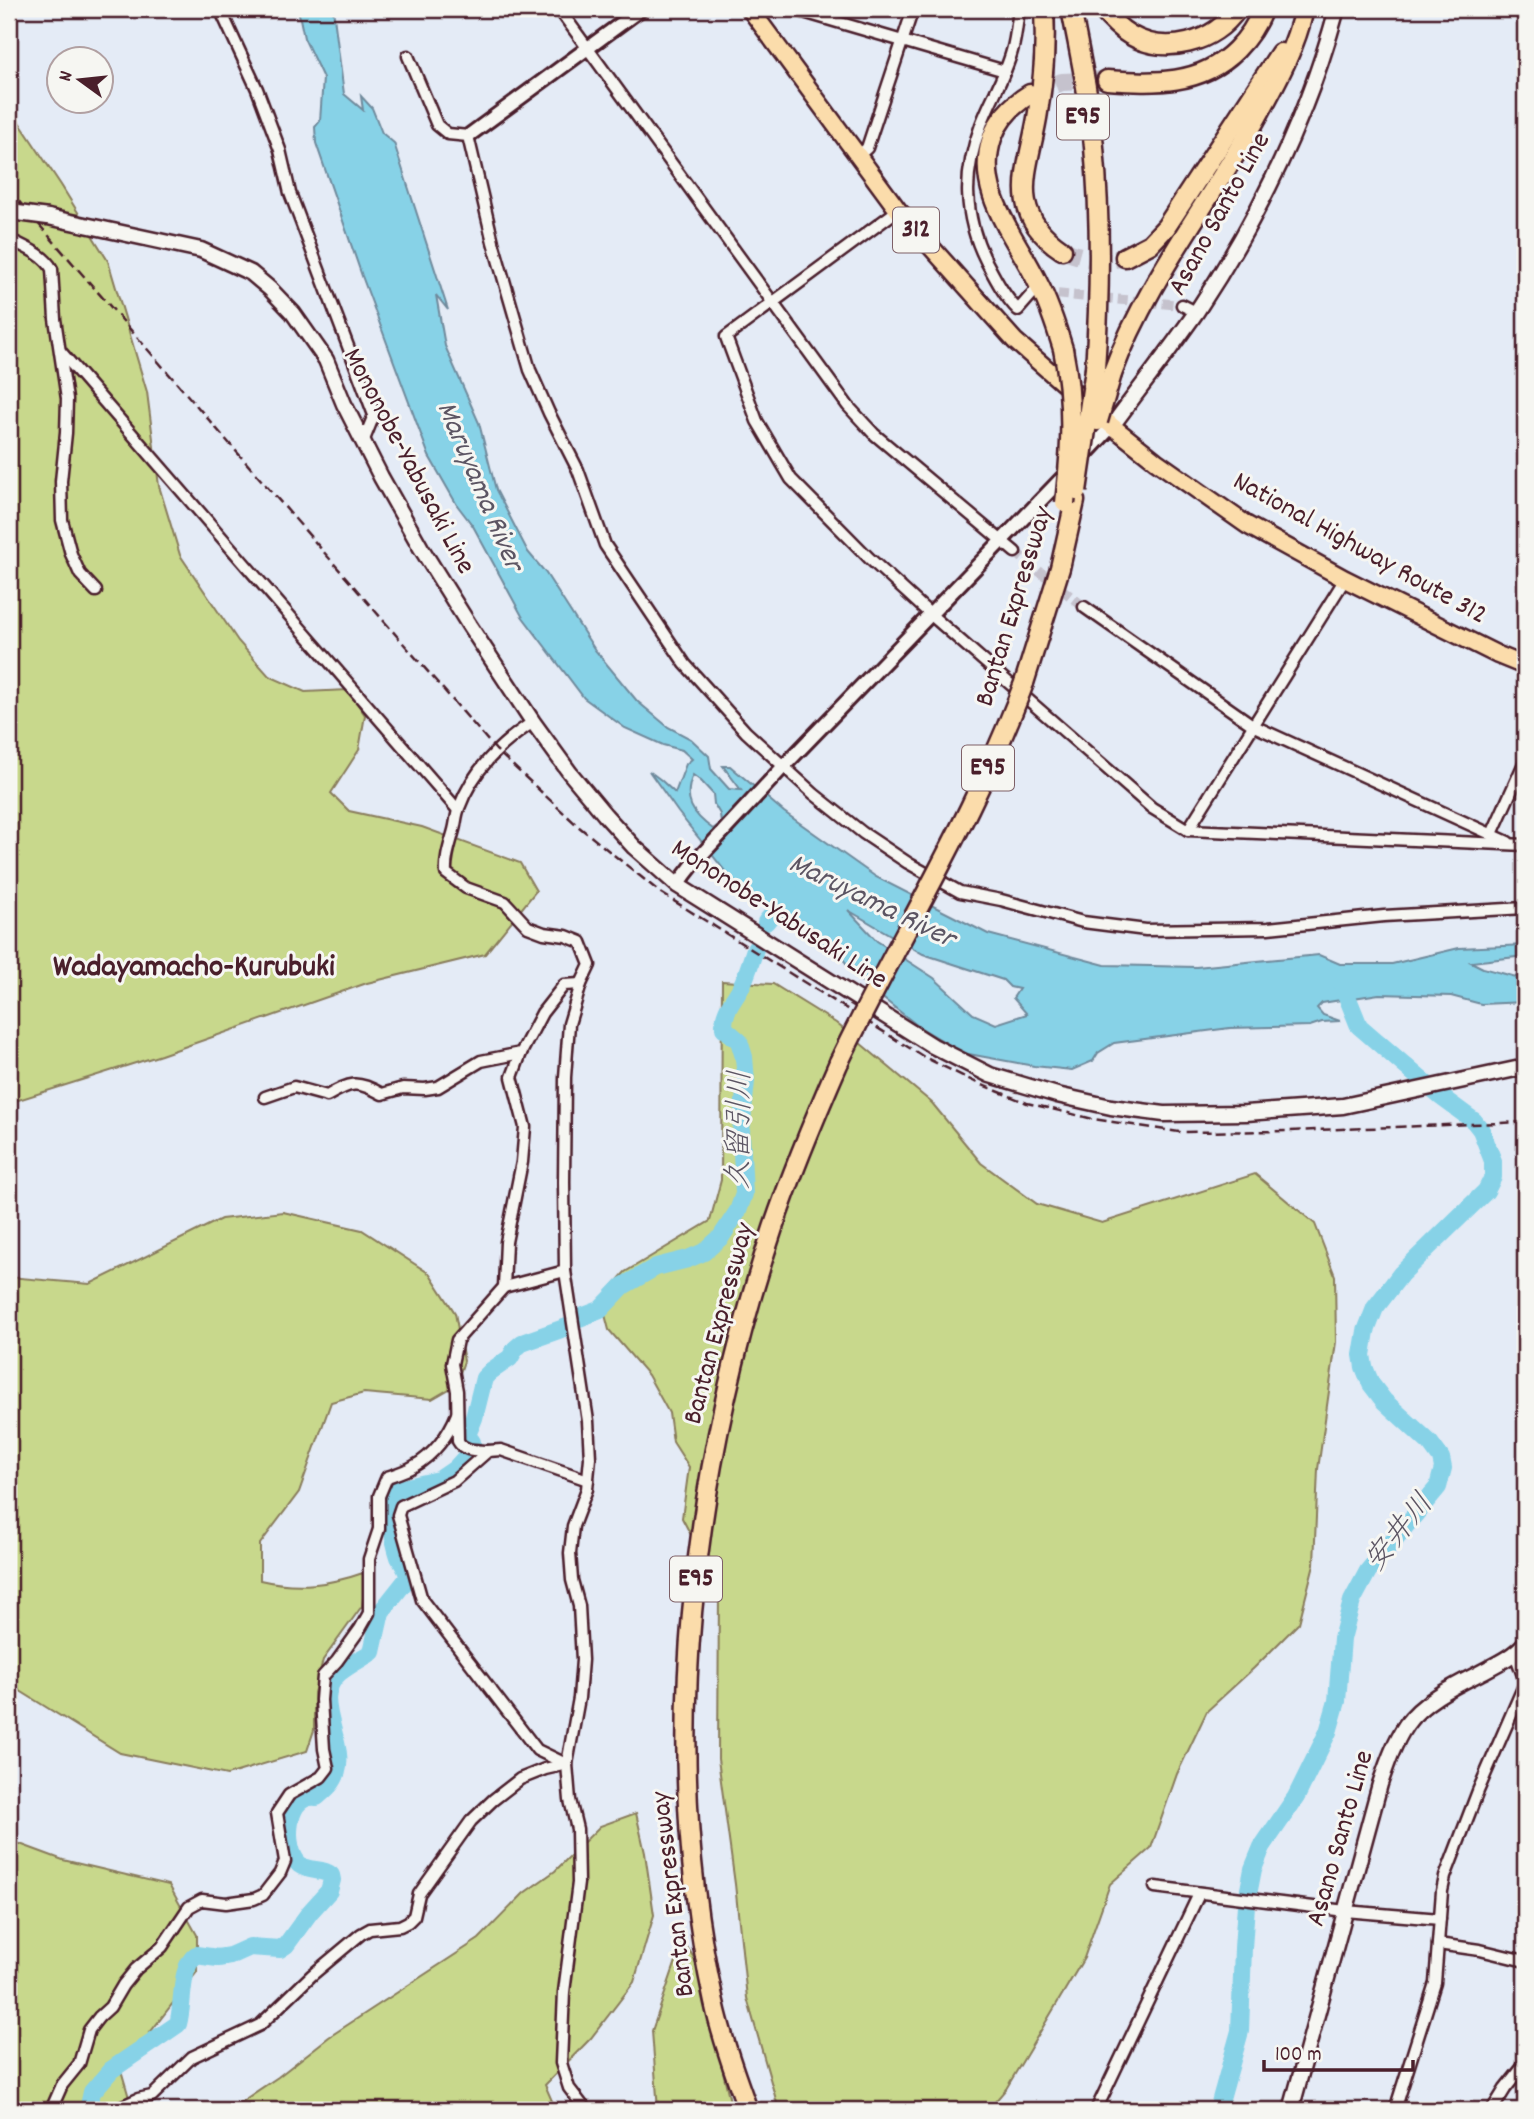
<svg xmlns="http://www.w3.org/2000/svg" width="1534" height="2119" font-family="Dekko,'Klee One',sans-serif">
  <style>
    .green { fill: #c8d88c; stroke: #897c5c; stroke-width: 2 }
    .water { fill: #87d2e7; stroke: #6f8a9c; stroke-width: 2; fill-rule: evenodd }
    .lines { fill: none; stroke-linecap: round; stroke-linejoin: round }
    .river { stroke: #87d2e7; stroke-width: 18 }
    .minor-tunnel { stroke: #c5c2cd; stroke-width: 10; stroke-dasharray: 10 5; stroke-linecap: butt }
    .motorway-tunnel { stroke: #c5c2cd; stroke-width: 18; stroke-dasharray: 18 9; stroke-linecap: butt }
    .minor-casing { stroke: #4a1f2b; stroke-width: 15 }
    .tertiary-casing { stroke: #4a1f2b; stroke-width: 18 }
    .secondary-casing { stroke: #4a1f2b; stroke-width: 19 }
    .trunk-casing { stroke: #4a1f2b; stroke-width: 21 }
    .motorway-casing { stroke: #4a1f2b; stroke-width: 23 }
    .minor { stroke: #f6f6f2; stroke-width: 10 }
    .tertiary { stroke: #f6f6f2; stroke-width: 12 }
    .secondary { stroke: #f6f6f2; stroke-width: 14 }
    .trunk { stroke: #fbdcab; stroke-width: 16 }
    .motorway { stroke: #fbdcab; stroke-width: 18 }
    .rail { stroke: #4a1f2b; stroke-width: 2.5; stroke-dasharray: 10 5; stroke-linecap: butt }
    .secondary-bridge-casing { stroke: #4a1f2b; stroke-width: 19; stroke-linecap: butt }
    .motorway-bridge-casing { stroke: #4a1f2b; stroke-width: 23; stroke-linecap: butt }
    .secondary-bridge { stroke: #f6f6f2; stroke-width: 14 }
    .motorway-bridge { stroke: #fbdcab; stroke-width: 18 }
    .labels { text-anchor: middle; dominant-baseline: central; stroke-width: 6; stroke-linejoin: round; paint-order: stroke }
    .shield { fill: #f6f6f2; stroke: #7e6067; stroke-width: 2 }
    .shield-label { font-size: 26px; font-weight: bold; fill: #4a1f2b }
    .street-label { font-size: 28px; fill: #4a1f2b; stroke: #f6f6f2 }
    .water-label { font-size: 30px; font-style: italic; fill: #5c5563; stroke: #f6f6f2 }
    .quarter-label { font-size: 32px; font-weight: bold; fill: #4a1f2b; stroke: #f6f6f2 }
  </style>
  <rect width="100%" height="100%" fill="#e4ebf6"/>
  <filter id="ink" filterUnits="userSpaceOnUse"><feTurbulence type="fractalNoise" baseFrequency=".0143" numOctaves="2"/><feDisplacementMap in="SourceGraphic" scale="14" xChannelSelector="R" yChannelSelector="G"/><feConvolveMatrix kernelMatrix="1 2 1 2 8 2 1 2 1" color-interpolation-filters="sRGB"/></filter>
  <g filter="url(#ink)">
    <g class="green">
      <polygon points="9,107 61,185 108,261 147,392 159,486 180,555 238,641 269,676 305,692 348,690 365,715 359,750 331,793 349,811 422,827 520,863 536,891 485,954 367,983 161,1055 9,1103"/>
      <polygon points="722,981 773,984 836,1023 932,1103 981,1163 1037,1204 1102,1223 1255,1174 1315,1224 1335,1276 1336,1342 1318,1469 1314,1564 1299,1623 1254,1668 1207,1711 1177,1774 1151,1848 1110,1884 1084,1958 1006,2089 988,2110 779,2110 747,1998 735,1884 718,1759 719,1588 682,1518 689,1467 673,1442 669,1413 648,1375 609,1330 601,1299 625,1272 710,1221 721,1180"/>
      <path d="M283,1212L362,1230L430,1274L455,1313L464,1361L456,1385L432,1399L364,1393L331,1402L299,1492L260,1544V1580C298,1589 329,1585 366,1572L362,1606L323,1660L314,1693V1730L307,1751L227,1775L120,1753L9,1684V1277L90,1284L221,1219Z"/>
      <polygon points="636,1813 645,1853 654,1915 634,1982 591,2038 545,2085 556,2110 229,2110 278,2077 329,2037 479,1939 524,1893 555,1871 600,1826"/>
      <polygon points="9,1840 63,1860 169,1885 197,1935 197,1972 121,2070 130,2101 149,2110 9,2110"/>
      <polygon points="683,1941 698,1964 732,2110 658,2110 652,2031"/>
    </g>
    <path class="water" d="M298,9H333L344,94L363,110L361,96L372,108L382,133L394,143L448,310L436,295L445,346L479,423L496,490L528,552L545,572L595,650L637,701L668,727L691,739L709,756L711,769L729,789L741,790L723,766H730L784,812L876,877L988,934L1105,965L1196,967L1319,955L1340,964H1392L1459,948L1525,945V956L1471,962L1483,968L1520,978H1525V1002L1481,1004L1451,996L1379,994L1322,1003L1317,1008L1323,1015L1340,1021L1322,1022L1310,1026L1230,1028L1114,1043L1098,1053L1093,1061L1072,1070L1034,1066L963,1053L918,1026L856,977L843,959L733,881L678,812L649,771L661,780L675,793L686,764L692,759L682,750L663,745L625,728L584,698L522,616L473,526L457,505L429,456L362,276L316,143L315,127L320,121L323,78L304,38ZM693,775L701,781L713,794L714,804L720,814L721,823L713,829C693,815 682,800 693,775ZM848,910L923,954L1003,980L1010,987L1019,989L1013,998L1027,1014L996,1024L973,1014L934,978L877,941Z"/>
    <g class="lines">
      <g class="river">
        <polyline points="766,922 790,892"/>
        <path d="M579,1318L600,1310L623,1286L656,1267L688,1259L704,1252L721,1237L738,1211L744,1194L741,1132L746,1081L744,1057L739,1041L724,1028C723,1010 734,1001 741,987C747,975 751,961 755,949"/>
        <path d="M88,2110L92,2092L111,2070L178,2024C184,2004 179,1968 196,1955L218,1958L230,1956L250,1947L280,1949L286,1945L310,1912L329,1891L332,1880L331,1875C322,1868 309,1872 300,1865C282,1850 285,1792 317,1797C322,1792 328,1788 332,1782C355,1749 306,1702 339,1673C349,1665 361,1659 372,1652L381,1612L408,1578C408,1570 403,1565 399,1557C393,1539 389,1513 391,1494L394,1490L439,1480L455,1469L472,1450V1442L467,1435L474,1418L484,1378L491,1371L510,1358L515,1349L522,1343L567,1327"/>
        <polyline points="1218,2110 1240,2031 1243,1948 1246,1905 1253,1869 1262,1847 1296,1797 1328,1732 1337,1701 1342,1639 1352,1601 1368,1571 1438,1487 1443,1468 1441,1458 1430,1443 1384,1401 1371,1384 1364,1367 1362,1355 1366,1331 1375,1308 1401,1274 1486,1191 1493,1177 1493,1161 1481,1130 1474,1121 1440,1096 1359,1026 1342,984"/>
      </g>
      <g class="minor-tunnel">
        <polyline points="1043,293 1182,305"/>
        <polyline points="1015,552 1084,607"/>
      </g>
      <g class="motorway-tunnel">
        <polyline points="1030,94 1062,82 1107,80"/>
        <path d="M1062,250C1083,258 1103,263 1125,257"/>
      </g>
      <g class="minor-casing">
        <g id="minor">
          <polyline points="220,9 257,89 280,150 290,193 374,415 363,442"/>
          <polyline points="559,9 848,406 874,434 1015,552"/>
          <polyline points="793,9 1005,71"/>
          <path d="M1019,9C1017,23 1016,38 1012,51C1005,77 990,100 981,125C963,173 963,215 986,261C995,278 1004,296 1018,310L1033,293"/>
          <polyline points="408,56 437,125 448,134 468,136 493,242 530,370 549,413 578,470 605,545 685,664 746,732 814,794 863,833 908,863 960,892 1001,900 1083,922 1146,930 1268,928 1384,916 1525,908"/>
          <polyline points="858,156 867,148 913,9"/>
          <polyline points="898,210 726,337 757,421 791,479 869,558 930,614 1152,808 1188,830 1525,845"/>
          <path d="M9,239C24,247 44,254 52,269L55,319L67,399L66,433L61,481L62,520L71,554L80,574L96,591"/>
          <polyline points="1182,305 1196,312"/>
          <polyline points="61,352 458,810"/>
          <polyline points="1084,607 1254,726 1508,842"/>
          <path d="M533,722C500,744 473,770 459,808C456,815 456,823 454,830C450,845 445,858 446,873L466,888L505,902L528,927L544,933L566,936L581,942L590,965L581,984L569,1024L565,1077L564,1182L565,1271L588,1421L590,1458L587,1489L573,1526L570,1553L572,1580L579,1606L582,1660L579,1698L567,1764L570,1800L577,1829L578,1883L564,1992L561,2063L569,2088L586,2110"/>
          <polyline points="1188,830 1345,579"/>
          <polyline points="1492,834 1525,761"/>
          <path d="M265,1097L294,1087L327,1096C351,1082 357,1080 382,1094L403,1088L425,1089L438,1087L481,1061L521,1053"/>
          <polyline points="504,1287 565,1271"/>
          <path d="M488,1451C477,1450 464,1452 458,1441L457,1391L452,1364L457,1340L504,1287L506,1242L522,1162L525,1127L512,1077L521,1053L542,1013L564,985L581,984"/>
          <polyline points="1515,1654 1525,1681"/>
          <polyline points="566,1764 537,1750 422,1600 398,1515 401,1506 454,1481 488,1451 501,1450 588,1480"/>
          <polyline points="1155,1887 1345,1911 1440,1919"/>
          <polyline points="1438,1944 1480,1950 1525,1961"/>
          <path d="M51,2110L62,2085L79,2064L89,2030L99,2017L110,2007L123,1985L136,1969L162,1947L189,1907L202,1900L226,1903L254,1899L263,1895L280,1873L285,1861L277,1813L289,1795L321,1777L328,1768L324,1749L321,1700L323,1676L337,1661L360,1629L369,1613V1559L379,1529V1496L387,1477C396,1474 406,1471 414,1466C434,1455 449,1434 457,1414"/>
          <polyline points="113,2110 138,2099 152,2096 192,2057 260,2025 312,1975 361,1934 370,1929 400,1926 408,1922 414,1916 419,1894 471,1821 493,1800 520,1779 545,1769 567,1764"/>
          <polyline points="1096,2110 1199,1894"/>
          <polyline points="1395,2110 1435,1983 1442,1891 1445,1877 1478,1791 1525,1683"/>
          <polyline points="1492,2110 1505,2089 1525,2064"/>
        </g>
      </g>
      <g class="tertiary-casing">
        <g id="tertiary">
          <polyline points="468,136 641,9"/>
          <polyline points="1081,459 1112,426"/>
          <polyline points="677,885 695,862 784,766 1068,472"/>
        </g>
      </g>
      <g class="secondary-casing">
        <g id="secondary">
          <polyline points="48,217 201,250 251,273 270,289 293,313 326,360 344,404 381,477 421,548 469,625 533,722 570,773 605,815 634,847 677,885 933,1046 990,1075 1057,1095 1111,1107 1164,1114 1246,1113 1343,1106 1525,1067"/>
          <path d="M1112,426C1140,388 1170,350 1197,311C1260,216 1307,118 1337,9"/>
          <path d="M1291,2110L1380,1784C1387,1764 1394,1743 1406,1725C1421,1703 1452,1687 1476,1675C1494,1665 1512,1658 1525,1643"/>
        </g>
      </g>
      <g class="trunk-casing">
        <polyline id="trunk" points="750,9 898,210 1015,341 1112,426 1156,461 1247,525 1345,579 1498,655 1525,666"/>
      </g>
      <g class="motorway-casing">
        <g id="motorway">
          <path d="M1044,9C1046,43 1044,78 1038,112C1030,167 1003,211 1062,250"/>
          <path d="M1071,9C1080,54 1090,101 1094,147C1101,221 1100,295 1095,369"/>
          <path d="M1102,9C1110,19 1118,28 1130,35C1166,56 1214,43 1237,9"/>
          <path d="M1107,80C1154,83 1200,86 1236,50C1248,38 1257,24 1263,9"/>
          <path d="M1030,94C1012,105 999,118 992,138C974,193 1016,236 1038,283C1049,304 1056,326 1063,349"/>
          <polyline points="1125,257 1150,244 1166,227 1280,53"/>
          <path d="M1112,374C1147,279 1212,200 1260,112C1278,79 1296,46 1304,9"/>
          <polyline points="1024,683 1060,568 1075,501"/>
          <path d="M748,2110C735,2075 722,2039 714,2002C658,1749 692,1472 773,1228C792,1172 815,1117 839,1062"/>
        </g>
      </g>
      <use href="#minor" class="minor"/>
      <use href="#tertiary" class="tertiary"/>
      <use href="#secondary" class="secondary"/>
      <use href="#trunk" class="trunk"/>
      <use href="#motorway" class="motorway"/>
      <polyline class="rail" points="9,190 496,750 578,826 661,893 924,1057 975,1082 1027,1103 1093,1119 1179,1132 1290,1131 1525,1122"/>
      <g class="secondary-bridge-casing">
        <polyline id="secondary-bridge" points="18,213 48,217"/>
      </g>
      <g class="motorway-bridge-casing">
        <g id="motorway-bridge">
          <path d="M1063,349C1074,402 1071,449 1065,503"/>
          <polyline points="1098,421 1112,374"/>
          <polyline points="1077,491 1095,369"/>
          <path d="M839,1062C900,935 975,815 1024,683"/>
        </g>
      </g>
      <use href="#secondary-bridge" class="secondary-bridge"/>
      <use href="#motorway-bridge" class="motorway-bridge"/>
    </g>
  </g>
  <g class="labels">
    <g class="shield">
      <rect x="1057" y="94.5" width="52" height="45" rx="5"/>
      <rect x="893" y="207.5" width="46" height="45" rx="5"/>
      <rect x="962" y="745.5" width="52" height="45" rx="5"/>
      <rect x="670" y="1556.5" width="52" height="45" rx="5"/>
    </g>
    <g class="shield-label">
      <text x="1083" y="117">E95</text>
      <text x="916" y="230">312</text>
      <text x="988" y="768">E95</text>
      <text x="696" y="1579">E95</text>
    </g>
    <g class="street-label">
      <text transform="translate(1221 215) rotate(-61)">Asano Santo Line</text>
      <text transform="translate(407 462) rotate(62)">Mononobe-Yabusaki Line</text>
      <text transform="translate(1359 550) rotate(29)">National Highway Route 312</text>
      <text transform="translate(1016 607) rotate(-73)">Bantan Expressway</text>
      <text transform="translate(778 916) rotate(33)">Mononobe-Yabusaki Line</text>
      <text transform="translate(721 1324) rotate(-75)">Bantan Expressway</text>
      <text transform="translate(1342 1839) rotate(-74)">Asano Santo Line</text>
      <text transform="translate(675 1894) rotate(-97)">Bantan Expressway</text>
    </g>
    <g class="water-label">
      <text transform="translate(478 487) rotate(67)">Maruyama River</text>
      <text transform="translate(871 903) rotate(26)">Maruyama River</text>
      <text transform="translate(742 1130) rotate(-89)">久留引川</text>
      <text transform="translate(1401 1534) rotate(-51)">安井川</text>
    </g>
    <g class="quarter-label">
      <text x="194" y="969">Wadayamacho-Kurubuki</text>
    </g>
  </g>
  <rect width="1534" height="2119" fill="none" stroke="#f6f6f2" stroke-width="35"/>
  <rect x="18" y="18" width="1499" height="2084" fill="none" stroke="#4a1f2b" stroke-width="2.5" filter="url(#ink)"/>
  <g transform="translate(80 80) rotate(285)"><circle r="33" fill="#f6f6f2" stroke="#b1a0a2" stroke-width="2"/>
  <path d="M0-5L12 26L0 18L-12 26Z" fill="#4a1f2b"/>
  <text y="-10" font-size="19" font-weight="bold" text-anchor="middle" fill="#4a1f2b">N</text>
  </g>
  <path d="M1264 2060v10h149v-10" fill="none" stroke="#4a1f2b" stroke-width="3.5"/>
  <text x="1275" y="2060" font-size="21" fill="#4a1f2b" stroke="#f6f6f2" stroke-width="5" paint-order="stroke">100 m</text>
</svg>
